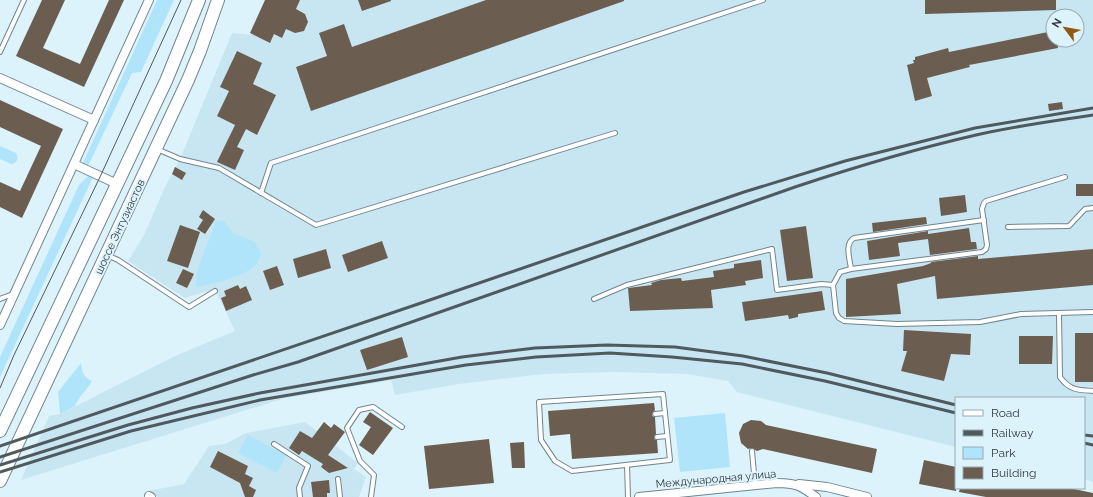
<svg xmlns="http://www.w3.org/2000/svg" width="1093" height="497" font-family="Raleway,sans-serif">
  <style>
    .built { fill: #c8e6f2; fill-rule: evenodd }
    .green { fill: #afe4fa }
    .building { fill: #6b5e51 }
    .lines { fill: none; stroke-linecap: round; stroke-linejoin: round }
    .service-casing { stroke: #71858d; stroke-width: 6 }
    .minor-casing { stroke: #71858d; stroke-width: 10 }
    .primary-casing { stroke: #71858d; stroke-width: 14 }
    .service { stroke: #fff; stroke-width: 4 }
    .minor { stroke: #fff; stroke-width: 8 }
    .primary { stroke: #fff; stroke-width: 12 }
    .tram { stroke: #4f5a5f; stroke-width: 1 }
    .rail { stroke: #4f5a5f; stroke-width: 3 }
    .labels { text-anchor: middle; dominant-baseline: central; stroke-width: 4; stroke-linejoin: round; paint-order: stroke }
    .street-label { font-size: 11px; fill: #323a3e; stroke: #dcf3fc }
  </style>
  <rect width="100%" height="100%" fill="#dcf3fc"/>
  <g class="built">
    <path d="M268,0H1093V482L1084,479V398H956V447L737,392L728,381L687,374L614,372L543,374L459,384L395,395L391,380L282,399L21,480L49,416L60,414L175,356L235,331L215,289L185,298L128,261L144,235L164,189L180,159L232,33L253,35ZM1053,16H1077V40H1053Z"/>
    <polygon points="305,422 358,463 354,469 366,477 359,497 158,497 148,491 184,484 209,446 225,444 246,433"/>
  </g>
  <g class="green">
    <polygon points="157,0 174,0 141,72 132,73 89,164 87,166 83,163"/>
    <path d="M0,146L16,153C19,159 17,163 11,164L0,159Z"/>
    <polygon points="89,175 93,177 0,377 0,357 79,185"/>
    <path d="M223,220L233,233L255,242L261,254C260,257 259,261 257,263C248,276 211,285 196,287L197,271L216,221Z"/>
    <path d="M81,363C82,373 84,377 92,381C87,390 79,396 75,406L60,414L58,392Z"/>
    <polygon points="725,413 730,467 680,472 674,418"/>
    <polygon points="248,435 286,455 277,473 238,453"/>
  </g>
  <g class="building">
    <polygon points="42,0 65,0 43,48 80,64 109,0 124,0 84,87 16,56"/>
    <polygon points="265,0 300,0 296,9 305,14 308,22 304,31 295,33 286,29 282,38 274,34 270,43 250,33"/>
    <polygon points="358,0 391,0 391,1 362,11"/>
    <polygon points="486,0 624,0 624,1 311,111 296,67 327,56 319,33 344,24 352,47"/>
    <polygon points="925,0 1056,0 1056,10 925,14"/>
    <polygon points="1053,31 1053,40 1057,40 1058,48 969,65 970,67 927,78 932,96 915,101 907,65 914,63 913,60 915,60 915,57 948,48 949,52"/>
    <polygon points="237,51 262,63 253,84 276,95 257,135 246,129 237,147 244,150 235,170 217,162 235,125 217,116 229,91 220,87"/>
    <polygon points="0,100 63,129 22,218 0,207 0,182 20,191 41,146 0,127"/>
    <polygon points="1062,102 1063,109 1049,111 1048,104"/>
    <polygon points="175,167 186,173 182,180 172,174"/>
    <rect x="1076" y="184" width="17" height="12"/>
    <polygon points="965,195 967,212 941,216 939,198"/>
    <polygon points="203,210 215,219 205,234 197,229 203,220 199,217"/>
    <polygon points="926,217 927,224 873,232 872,223"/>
    <polygon points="180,225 200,232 188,268 167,261"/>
    <polygon points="806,226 813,278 787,281 780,230"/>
    <polygon points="969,228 971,242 976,242 977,249 930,255 928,239 898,243 900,256 869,260 867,241 928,231 928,234"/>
    <polygon points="382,241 388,258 348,272 342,255"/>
    <polygon points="326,249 331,268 298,278 293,259"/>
    <polygon points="1093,249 1093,285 937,299 935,276 897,284 901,314 846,317 846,279 923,266 931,263 931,262 978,256 978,259"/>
    <polygon points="761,260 763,278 745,281 746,285 711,290 713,308 630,311 628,288 652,285 651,283 661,280 681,278 682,281 714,277 713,271 734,268 734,264"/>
    <polygon points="277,266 284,285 270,290 263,271"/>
    <polygon points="183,269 194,274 187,288 176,283"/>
    <polygon points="238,285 240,289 246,286 252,300 226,311 221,298 226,296 224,291"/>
    <polygon points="822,291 825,310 798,314 798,317 789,319 788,315 745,321 742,302"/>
    <polygon points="904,330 971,334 970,355 951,354 944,381 901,371 907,351 903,351"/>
    <rect x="1075" y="333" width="18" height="49"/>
    <polygon points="1019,336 1053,336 1052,364 1019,364"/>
    <polygon points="402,337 408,357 367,370 360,350"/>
    <polygon points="654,403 655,410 652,414 652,416 655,417 656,434 654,437 654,439 657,440 658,453 572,459 570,434 550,436 548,411"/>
    <polygon points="370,412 393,428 373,455 359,445 371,427 363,422"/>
    <polygon points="751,420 761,421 766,425 877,449 872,473 763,449 757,451 752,448 748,449 741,443 739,433 743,424"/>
    <polygon points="324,422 331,428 334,424 345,432 328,455 348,468 329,473 321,467 323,464 302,451 299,455 289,448 300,431 312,438"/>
    <polygon points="489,439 494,483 429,489 424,446"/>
    <polygon points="524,442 525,468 512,468 510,443"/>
    <polygon points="218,451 248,466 245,474 253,478 249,486 256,490 253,497 245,497 240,483 210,467"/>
    <polygon points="924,460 956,467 956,491 919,484"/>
    <polygon points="329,480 330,493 327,493 327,497 313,497 311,482"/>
    <polygon points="960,488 1069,488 1093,493 1093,497 986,497 959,492"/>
  </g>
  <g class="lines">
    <g class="service-casing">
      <g id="service">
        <polyline points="0,52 24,0"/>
        <polyline points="157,149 180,159 219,168 316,225 615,133"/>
        <polyline points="1065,177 986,201 984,203 982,209 987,245 986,249 982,252 851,269 840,272 833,285 836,313 839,318 844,321 897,324 980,322 1021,314 1093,312"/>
        <polyline points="261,193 271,163 763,0"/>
        <polyline points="1008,227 1069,226 1085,209 1093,208"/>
        <polyline points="107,255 118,260 189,307 215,291"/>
        <path d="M851,269C850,259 844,244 854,238L984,220"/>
        <polyline points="0,299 13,294"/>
        <polyline points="594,299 627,285 772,249 777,290 821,284 833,285"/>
        <path d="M1059,313L1060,377C1069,390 1078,390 1093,391"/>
        <polygon points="663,394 670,460 572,471 555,461 541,440 539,402"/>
        <polyline points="655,414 665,413"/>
        <polyline points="657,437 667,436"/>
        <polyline points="274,444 308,466 299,488 300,497"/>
        <polyline points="752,451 755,485"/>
        <polyline points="627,465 628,497"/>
        <polyline points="338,479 340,497"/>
        <polyline points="371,497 374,475 360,461 347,428 359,410 373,407 402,427"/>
      </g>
    </g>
    <g class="minor-casing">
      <g id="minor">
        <polyline points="0,78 94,120"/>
        <polyline points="74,164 117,184"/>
        <polyline points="0,325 149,0"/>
        <polyline points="799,484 827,487 867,497"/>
        <polyline points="149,496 151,497"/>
        <path d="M639,497L777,483C796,483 801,486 816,497"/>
      </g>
    </g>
    <g class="primary-casing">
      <g id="primary">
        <polyline points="0,431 166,81 199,0"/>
        <polyline points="0,481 188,80 200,51 218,0"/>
      </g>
    </g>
    <use href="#service" class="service"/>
    <use href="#minor" class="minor"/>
    <use href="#primary" class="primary"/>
    <polyline class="tram" points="0,388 14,355 100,177 181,0"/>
    <g class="rail">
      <polyline points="1084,435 1093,436"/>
      <polyline points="1084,443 1093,445"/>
      <polyline points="0,446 424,302 744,192 845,161 975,128 1093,108"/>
      <path d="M0,457L253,375L298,362L795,187C855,167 915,149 976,135C1015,126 1054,121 1093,115"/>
      <polyline points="0,465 128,425 192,408 260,393 462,357 535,348 607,345 675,347 743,356 827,373 956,405"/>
      <polyline points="0,472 131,431 260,400 466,365 536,357 610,353 672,357 742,364 825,381 956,413"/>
    </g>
  </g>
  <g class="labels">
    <g class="street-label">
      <text transform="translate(120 227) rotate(-65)">шоссе Энтузиастов</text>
      <text transform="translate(716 479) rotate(-5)">Международная улица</text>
    </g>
  </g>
  <rect x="955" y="397" width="130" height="92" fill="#dcf3fc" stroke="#98a9b0"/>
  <rect x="963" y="410" width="20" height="6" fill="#ffffff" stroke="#98a9b0"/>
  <text x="991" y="417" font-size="12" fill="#323a3e">Road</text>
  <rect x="963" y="430" width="20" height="6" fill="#4f5a5f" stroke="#98a9b0"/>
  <text x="991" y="437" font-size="12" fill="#323a3e">Railway</text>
  <rect x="963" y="447" width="20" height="12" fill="#afe4fa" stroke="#98a9b0"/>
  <text x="991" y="457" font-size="12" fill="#323a3e">Park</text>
  <rect x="963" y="467" width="20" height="12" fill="#6b5e51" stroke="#98a9b0"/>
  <text x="991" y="477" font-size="12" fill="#323a3e">Building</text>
  <g transform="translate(1065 28) rotate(302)"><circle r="19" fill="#dcf3fc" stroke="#98a9b0"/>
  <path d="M0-3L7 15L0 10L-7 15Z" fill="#915911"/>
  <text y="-6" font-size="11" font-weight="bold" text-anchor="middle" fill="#323a3e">N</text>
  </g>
</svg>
